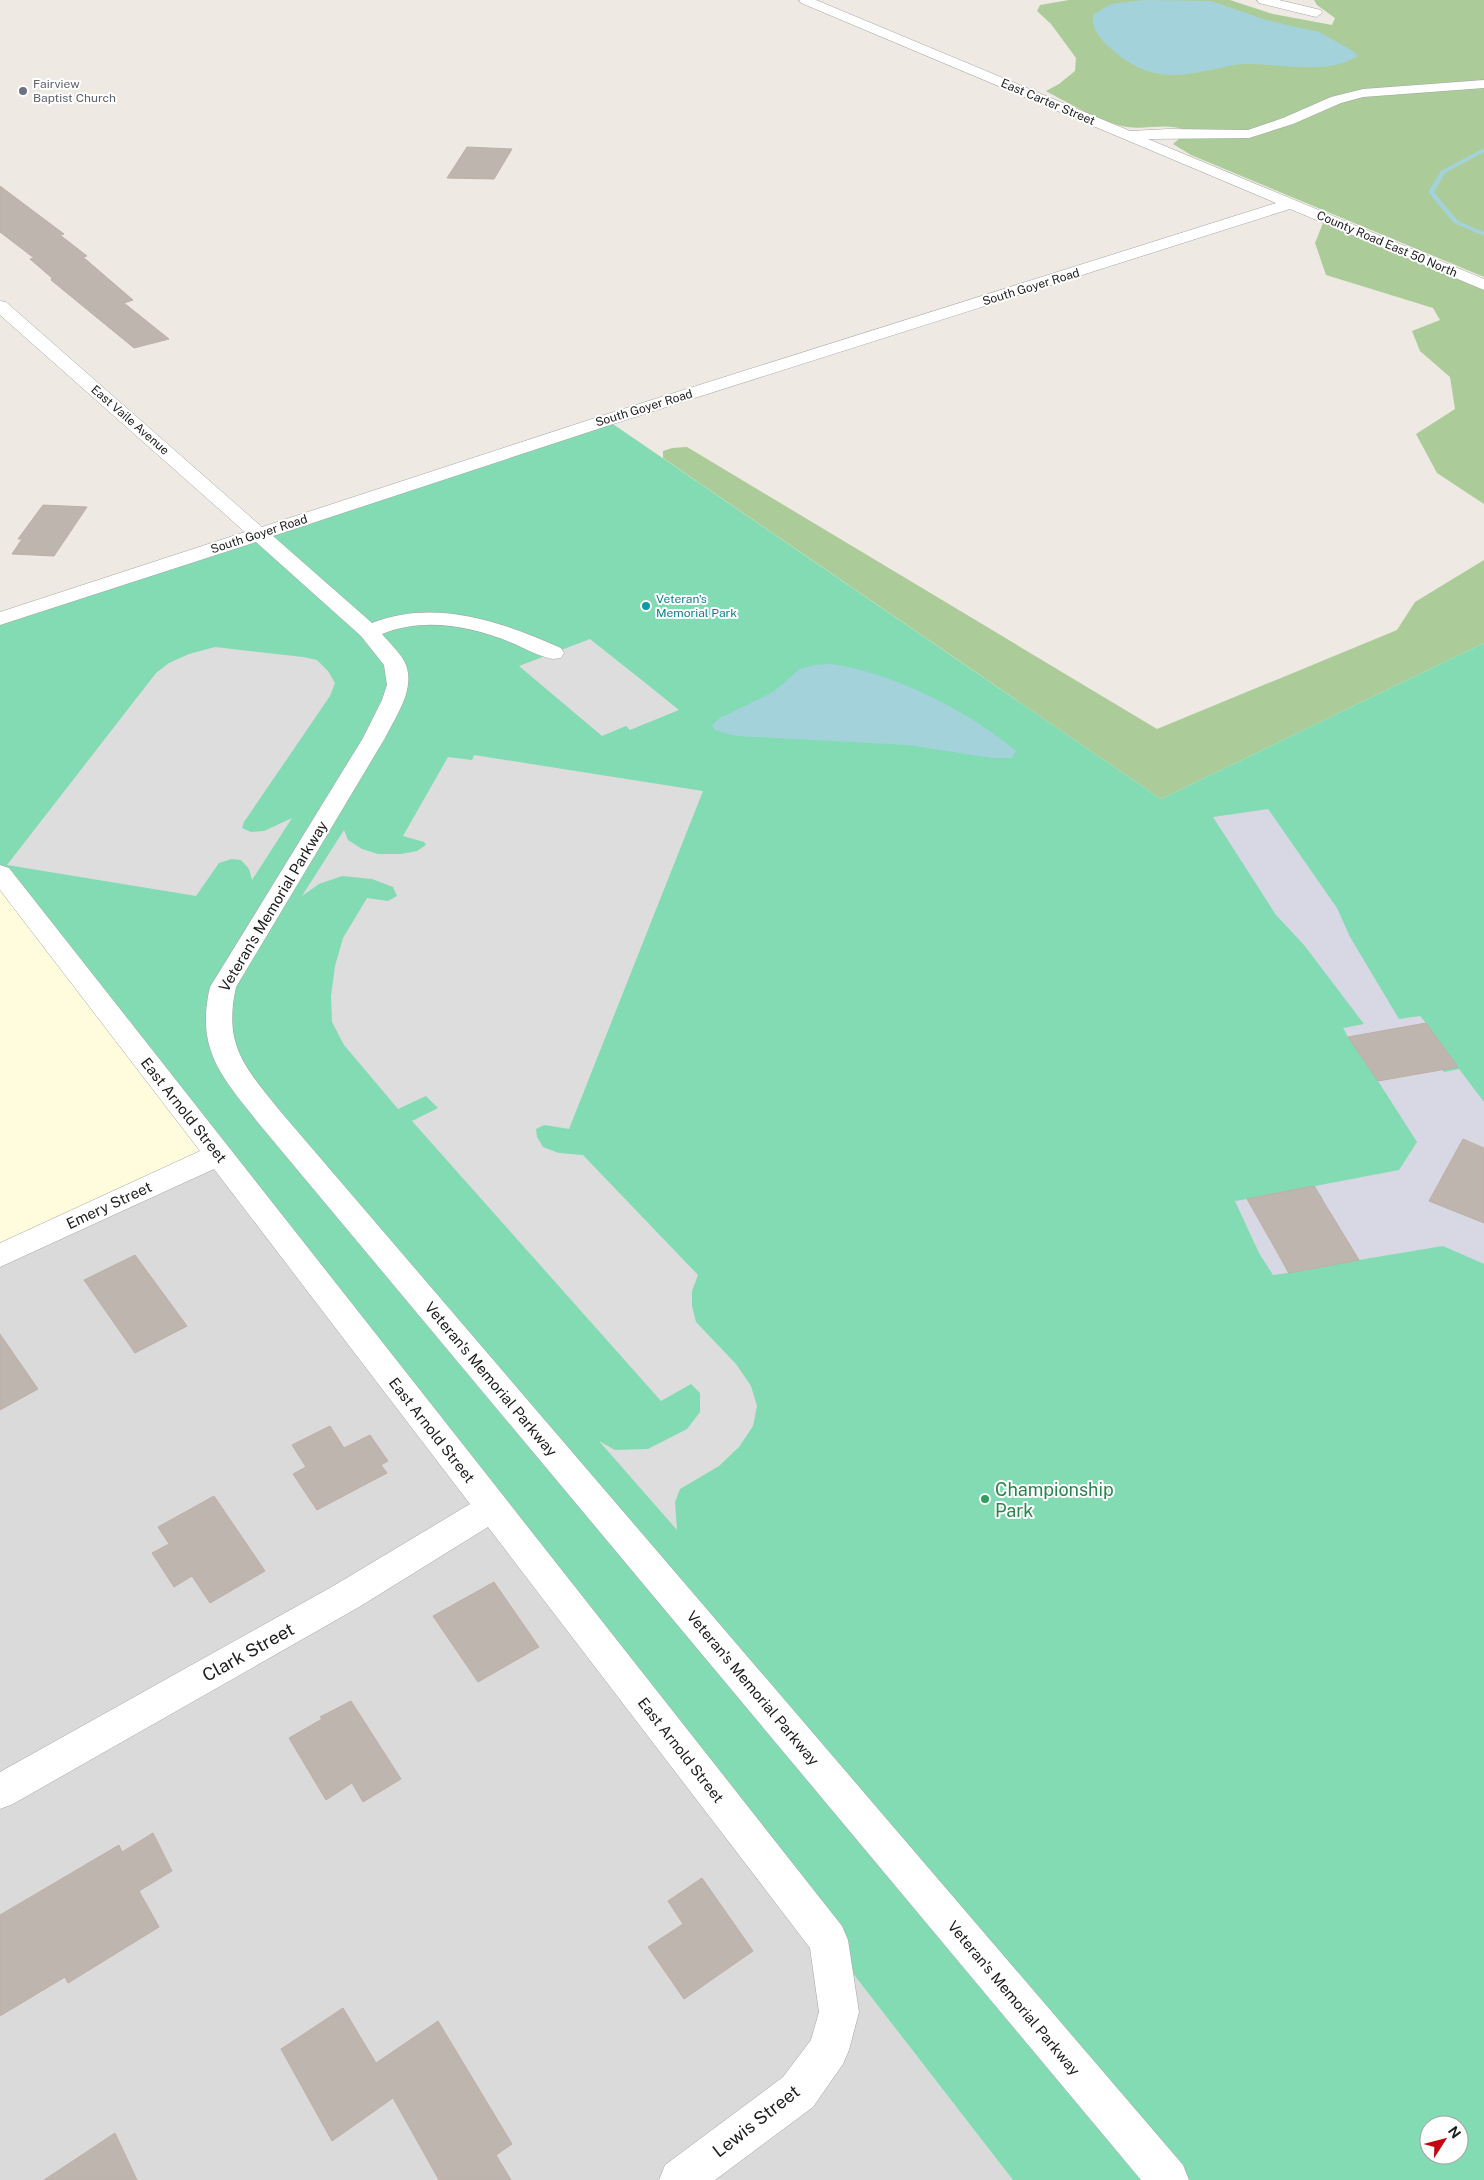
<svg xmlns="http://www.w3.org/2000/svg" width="1484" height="2180" font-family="'Public Sans',sans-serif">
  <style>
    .residential { fill: #dbdada }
    .education { fill: #fefcdc }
    .forest { fill: #abcc99 }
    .pitch { fill: #82dbb3; fill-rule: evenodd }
    .parking { fill: #ddd }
    .plaza { fill: #d7d8e3 }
    .water { fill: #a4d2db }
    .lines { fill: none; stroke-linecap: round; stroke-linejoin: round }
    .stream { fill: #a4d2db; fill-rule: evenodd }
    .building { fill: #beb5af; stroke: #bfafa6 }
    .minor-casing { stroke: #a4a4a4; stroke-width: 1 }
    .minor { fill: #fff; fill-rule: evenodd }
    .worship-dot { fill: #6b7280; stroke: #fff; stroke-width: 2 }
    .culture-dot { fill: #0f9aa8; stroke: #fff; stroke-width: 2 }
    .leisure-dot { fill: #2e9e5b; stroke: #fff; stroke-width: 2 }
    .labels { text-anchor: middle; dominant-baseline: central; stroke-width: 4; stroke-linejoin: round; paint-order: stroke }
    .far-worship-label { font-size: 12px; fill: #5b616d; stroke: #fff; text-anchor: start }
    .far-street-label { font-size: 12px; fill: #1d1d1d; stroke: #fff }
    .far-culture-label { font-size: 12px; fill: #0d838f; stroke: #fff; text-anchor: start }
    .street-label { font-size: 15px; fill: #1d1d1d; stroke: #fff }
    .near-leisure-label { font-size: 18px; fill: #27864d; stroke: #fff; text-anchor: start }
    .near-street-label { font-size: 18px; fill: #1d1d1d; stroke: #fff }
  </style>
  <rect width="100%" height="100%" fill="#eee9e3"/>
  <polygon class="residential" points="218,1155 1013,2180 0,2180 0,1253"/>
  <polygon class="education" points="0,873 218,1155 0,1253"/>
  <g class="forest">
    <path d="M1069,0H1230L1273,14L1332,25L1335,18L1317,5L1314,0H1484V277L1191,155L1173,144L1188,131C1167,122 1148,130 1127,127C1105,124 1066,102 1046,91L1059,84L1075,71L1076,58L1051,24L1037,11L1040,5Z"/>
    <polygon points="1325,218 1484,285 1484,504 1437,473 1416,434 1455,409 1450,377 1420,351 1412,331 1440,320 1433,308 1326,275 1315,243"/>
    <polygon points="687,447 1157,729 1397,630 1415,602 1484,560 1484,643 1161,799 663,458 663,451 672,448"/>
  </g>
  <path class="pitch" d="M607,420L1161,799L1484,643V2180H1013L0,873V619ZM1429,2125H1459V2155H1429Z"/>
  <g class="parking">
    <polygon points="590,639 653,689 679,710 630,730 626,726 602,736 519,666"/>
    <polygon points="215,647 303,657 317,660 328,671 335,683 330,696 244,822 242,828 251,832 264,831 292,818 252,880 249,869 241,860 232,859 219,863 196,896 7,865 156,673 169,663 189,654"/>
    <polygon points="474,755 703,791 569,1129 544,1125 536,1129 537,1137 543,1147 559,1153 583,1155 698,1275 692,1291 692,1306 696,1322 736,1364 751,1386 757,1406 753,1426 739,1447 719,1466 680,1489 675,1502 677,1530 599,1441 615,1450 648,1449 687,1429 700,1412 700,1393 691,1384 661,1401 412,1121 438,1108 426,1096 398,1109 344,1045 332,1022 331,996 335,966 343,938 367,898 388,901 397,896 393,887 372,879 342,876 319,884 302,896 344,830 348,840 362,849 378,854 401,854 417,851 426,845 424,842 403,836 448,757 472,760"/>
  </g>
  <polygon class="plaza" points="1268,809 1337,908 1350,937 1399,1019 1420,1016 1426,1023 1411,1026 1444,1072 1459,1069 1484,1102 1484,1264 1443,1246 1359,1260 1349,1243 1279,1256 1288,1273 1273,1275 1259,1253 1235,1201 1247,1199 1256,1213 1323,1200 1315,1186 1399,1170 1417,1142 1378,1081 1390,1079 1359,1035 1348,1037 1343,1028 1364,1024 1304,945 1276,915 1213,817"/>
  <g class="water">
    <path d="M1144,0L1211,1L1266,20L1319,32L1353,51L1358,56C1326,76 1281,63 1245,64C1235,64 1225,67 1215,69C1169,79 1145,79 1109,47C1100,39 1091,27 1093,15L1111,4Z"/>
    <path d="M829,664C889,670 970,712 1016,751L1012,758H992L908,745L736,736L715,730L712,725L720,718L773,692L800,669L814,665Z"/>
  </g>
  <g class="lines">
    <polygon class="stream" points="1484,148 1484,152 1445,173 1434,192 1458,221 1484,232 1484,236 1454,223 1428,192 1441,171"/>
  </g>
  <g class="building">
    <polygon points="467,147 512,149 494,179 447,178"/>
    <polygon points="0,186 64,234 60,235 87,256 83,257 133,300 124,303 169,339 134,348 51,280 52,278 30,259 34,258 0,232"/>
    <polygon points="43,505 87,507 54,556 12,554 22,539 18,539"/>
    <polygon points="1426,1023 1458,1067 1378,1081 1348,1037"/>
    <polygon points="1463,1139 1484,1148 1484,1223 1429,1201"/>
    <polygon points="1314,1186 1359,1260 1289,1273 1247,1199"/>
    <polygon points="135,1255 187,1326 135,1353 84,1280"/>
    <polygon points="0,1334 38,1389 0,1410"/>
    <polygon points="330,1426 344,1448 370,1435 388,1461 381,1465 387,1473 317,1510 293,1474 306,1467 292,1445"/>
    <polygon points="214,1496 265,1571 210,1603 192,1576 174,1587 152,1553 169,1544 158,1527"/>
    <polygon points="494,1582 539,1647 478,1682 433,1616"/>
    <polygon points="351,1701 401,1779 363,1802 352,1783 326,1800 289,1738 322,1719 320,1717"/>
    <polygon points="153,1833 172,1871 139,1891 159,1927 68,1983 65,1977 0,2016 0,1915 119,1845 122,1852"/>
    <polygon points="702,1878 753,1951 684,1999 648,1947 683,1924 668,1901"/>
    <polygon points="343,2008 376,2063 438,2021 512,2144 496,2155 511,2180 439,2180 393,2098 332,2141 281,2049"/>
    <polygon points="115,2133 137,2180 44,2180"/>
  </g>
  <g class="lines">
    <g class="minor-casing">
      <g id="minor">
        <path d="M799,0H816L1130,131L1169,129L1248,130L1283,118L1331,97L1363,89L1484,80V88L1363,97L1341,103L1293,124L1249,138L1148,139L1484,279V290L1290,209L613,424L273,536L372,623C435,598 503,622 561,648L564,653L561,658L553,659C538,656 524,648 510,642C469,626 424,617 382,634C389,643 402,654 406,665C415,690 396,716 385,738L236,987C223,1046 245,1067 280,1111L1183,2165L1189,2180H1141L260,1125C223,1078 195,1051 210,987L363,738L382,700L387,685L384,665L361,636L256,542L0,625V612L245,532L0,315V301L6,302L262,527L601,416L1276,203L801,3Z"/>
        <polygon points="1257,0 1279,0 1321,10 1322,13 1316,17 1259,3"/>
        <polygon points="0,865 9,868 842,1926 848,1940 859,2012 849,2050 843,2064 813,2107 715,2180 659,2180 665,2165 783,2077 811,2040 819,2012 810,1948 488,1527 359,1607 13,1804 0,1809 0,1772 335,1585 470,1504 214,1169 0,1267 0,1243 200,1151 0,890"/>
      </g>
    </g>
    <use href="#minor" class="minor"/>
  </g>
  <circle class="worship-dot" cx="23" cy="91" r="5"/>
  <circle class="culture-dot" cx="646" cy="606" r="5"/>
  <circle class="leisure-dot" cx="985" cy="1499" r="5"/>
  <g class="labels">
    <g class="far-worship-label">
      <text x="33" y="84">Fairview<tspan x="33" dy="14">Baptist Church</tspan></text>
    </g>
    <g class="far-street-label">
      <text transform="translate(1048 102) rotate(23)">East Carter Street</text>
      <text transform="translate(1387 244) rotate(23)">County Road East 50 North</text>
      <text transform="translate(1031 287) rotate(-17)">South Goyer Road</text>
      <text transform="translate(644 408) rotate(-17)">South Goyer Road</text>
      <text transform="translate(130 420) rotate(41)">East Vaile Avenue</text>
      <text transform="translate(259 534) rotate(-18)">South Goyer Road</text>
    </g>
    <g class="far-culture-label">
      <text x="656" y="599">Veteran's<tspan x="656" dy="14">Memorial Park</tspan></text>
    </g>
    <g class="street-label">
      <text transform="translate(273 906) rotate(-59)">Veteran's Memorial Parkway</text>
      <text transform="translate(184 1110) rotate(52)">East Arnold Street</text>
      <text transform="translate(109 1205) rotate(-25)">Emery Street</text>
      <text transform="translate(491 1379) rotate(50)">Veteran's Memorial Parkway</text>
      <text transform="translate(432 1430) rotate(52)">East Arnold Street</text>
      <text transform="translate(753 1688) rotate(50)">Veteran's Memorial Parkway</text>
      <text transform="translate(681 1750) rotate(52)">East Arnold Street</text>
      <text transform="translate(1014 1998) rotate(50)">Veteran's Memorial Parkway</text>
    </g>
    <g class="near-leisure-label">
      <text x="995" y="1489">Championship<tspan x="995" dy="21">Park</tspan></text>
    </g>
    <g class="near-street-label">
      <text transform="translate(248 1652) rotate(-29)">Clark Street</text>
      <text transform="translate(756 2121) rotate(-38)">Lewis Street</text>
    </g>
  </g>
  <g transform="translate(1444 2140) rotate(54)"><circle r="24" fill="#ffffff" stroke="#a5a5a5"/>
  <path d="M0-4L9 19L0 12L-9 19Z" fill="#c40612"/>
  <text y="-8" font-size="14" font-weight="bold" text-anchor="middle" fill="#1d1d1d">N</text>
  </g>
</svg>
